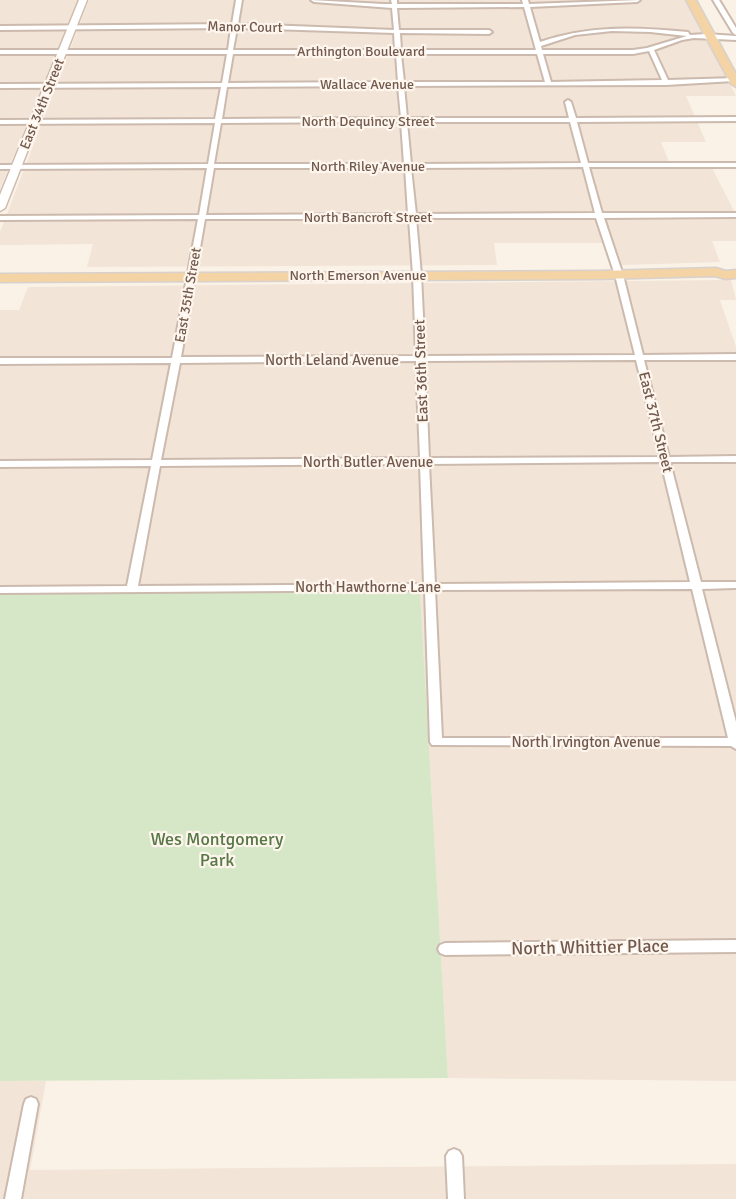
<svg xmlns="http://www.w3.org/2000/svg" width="736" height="1199" font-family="Signika,sans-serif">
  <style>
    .residential { fill: #f2e4d6 }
    .green { fill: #d5e7c6 }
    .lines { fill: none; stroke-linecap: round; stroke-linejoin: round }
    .street-casing { stroke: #ccbaae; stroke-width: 4 }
    .secondary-casing { stroke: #d0bcae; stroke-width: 3 }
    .primary-casing { stroke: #d8d1cd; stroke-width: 3 }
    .street { fill: #fff; fill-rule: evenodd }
    .secondary { fill: #fff; fill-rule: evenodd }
    .primary { fill: #f4d3a4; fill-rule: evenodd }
    .labels { text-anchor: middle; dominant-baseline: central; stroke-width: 4.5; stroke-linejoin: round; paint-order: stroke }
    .far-street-label { font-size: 14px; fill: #72594d; stroke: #fef6ed }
    .street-label { font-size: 15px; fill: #72594d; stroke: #fef6ed }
    .near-park-label { font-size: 18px; fill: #567746; stroke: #fef6ed }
    .near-street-label { font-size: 18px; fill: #72594d; stroke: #fef6ed }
  </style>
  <rect width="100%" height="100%" fill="#faf2e7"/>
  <g class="residential">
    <polygon points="0,0 78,0 0,189"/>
    <polygon points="89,0 687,0 736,96 686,96 706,142 661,142 671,167 711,166 736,215 736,241 712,241 720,262 622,265 614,243 494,243 497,265 87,267 93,244 0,245 0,232"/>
    <polygon points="731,280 736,300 720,300 736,347 736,1081 448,1078 420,592 0,594 0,310 19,310 28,287"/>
    <polygon points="0,1081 46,1081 30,1170 736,1164 736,1199 0,1199"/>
  </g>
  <polygon class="green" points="420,592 448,1078 0,1081 0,594"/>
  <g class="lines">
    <g class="street-casing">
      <g id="street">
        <path d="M236,0H242L238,24L394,30L392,8L314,2L311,0L383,4H392L391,0H397V4H523L522,0H528L529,4L640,0L637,2L530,7L540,42C589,25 637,27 688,32L690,35L706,34L736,36V40L694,38L682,40L654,50L668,80L736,78V80L734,81L666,85L404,86L407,118H569L565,102L568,100L571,102L576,118L736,117V121L577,122L588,163H736V167H589L602,213H736V217L604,218L623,275L643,355L736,354V360H644L669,457L736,456V462H670L701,582H736V588L702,589L736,722V749L731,746L432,745L430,742L425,590L0,593V587L127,586L151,466L0,467V461L152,460L171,363L0,364V358H172L198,219L0,220V216L199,215L207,168L0,169V165L208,164L215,123L0,124V120L215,119L221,87L0,88V84L222,83L227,54H0V50H228L231,28L0,30V26L232,24ZM524,7L536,50H401L400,33L489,34L492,32L489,30H399L397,8ZM237,28L394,33L395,50H233ZM612,31L650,32L687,36L647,48L633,50H542L541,46L575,35ZM649,51L662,80L551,82L543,54H633ZM233,54H396L398,82L228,83ZM401,54H537L545,82H404ZM398,86L401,118L222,119L227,87ZM401,122L404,164H214L221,123ZM407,122H570L581,163L411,164ZM583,167L595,213L416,214L411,168ZM214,168H405L408,214L206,215ZM416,218H596L615,275L635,355L425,356L421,275ZM205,219H409L413,275L416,356L181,357ZM636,360L660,457L429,458L425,361ZM416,361L420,458L161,460L180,363ZM661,462L690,582L435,584L429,464ZM420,464L424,584L138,586L160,466ZM692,589L728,738H442L435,590Z"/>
        <polygon points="713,0 719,0 736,28 736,35 733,33"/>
        <polygon points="736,940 736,952 445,955 440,953 438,949 440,945 445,943"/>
        <polygon points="31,1097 36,1099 38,1104 21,1199 5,1199 24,1104 26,1099"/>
        <polygon points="454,1149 459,1151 462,1156 464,1199 448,1199 446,1156 449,1151"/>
      </g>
    </g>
    <g class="secondary-casing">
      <polygon id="secondary" points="79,0 87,0 5,208 0,211 0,195"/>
    </g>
    <g class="primary-casing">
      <g id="primary">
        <polygon points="686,0 696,0 736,74 736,87 731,84"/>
        <polygon points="716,268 726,271 736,270 736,278 725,279 715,276 600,279 0,282 0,274 600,271"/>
      </g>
    </g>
    <use href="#street" class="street"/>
    <use href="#secondary" class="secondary"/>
    <use href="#primary" class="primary"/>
  </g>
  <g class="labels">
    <g class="far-street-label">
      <text transform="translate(245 27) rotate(1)">Manor Court</text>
      <text x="361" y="51">Arthington Boulevard</text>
      <text x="367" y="84">Wallace Avenue</text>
      <text transform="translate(42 104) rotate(-68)">East 34th Street</text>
      <text x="368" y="121">North Dequincy Street</text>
      <text x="368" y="166">North Riley Avenue</text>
      <text x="368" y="217">North Bancroft Street</text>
      <text x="358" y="275">North Emerson Avenue</text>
      <text transform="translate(188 295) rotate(-80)">East 35th Street</text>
    </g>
    <g class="street-label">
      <text x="332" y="360">North Leland Avenue</text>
      <text transform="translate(421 371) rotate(-92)">East 36th Street</text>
      <text transform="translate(656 422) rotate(76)">East 37th Street</text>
      <text x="368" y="462">North Butler Avenue</text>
      <text x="368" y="587">North Hawthorne Lane</text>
      <text x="586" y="742">North Irvington Avenue</text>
    </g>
    <g class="near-park-label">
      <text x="217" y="839">Wes Montgomery<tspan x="217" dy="21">Park</tspan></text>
    </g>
    <g class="near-street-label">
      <text transform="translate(590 947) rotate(-1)">North Whittier Place</text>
    </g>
  </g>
</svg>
